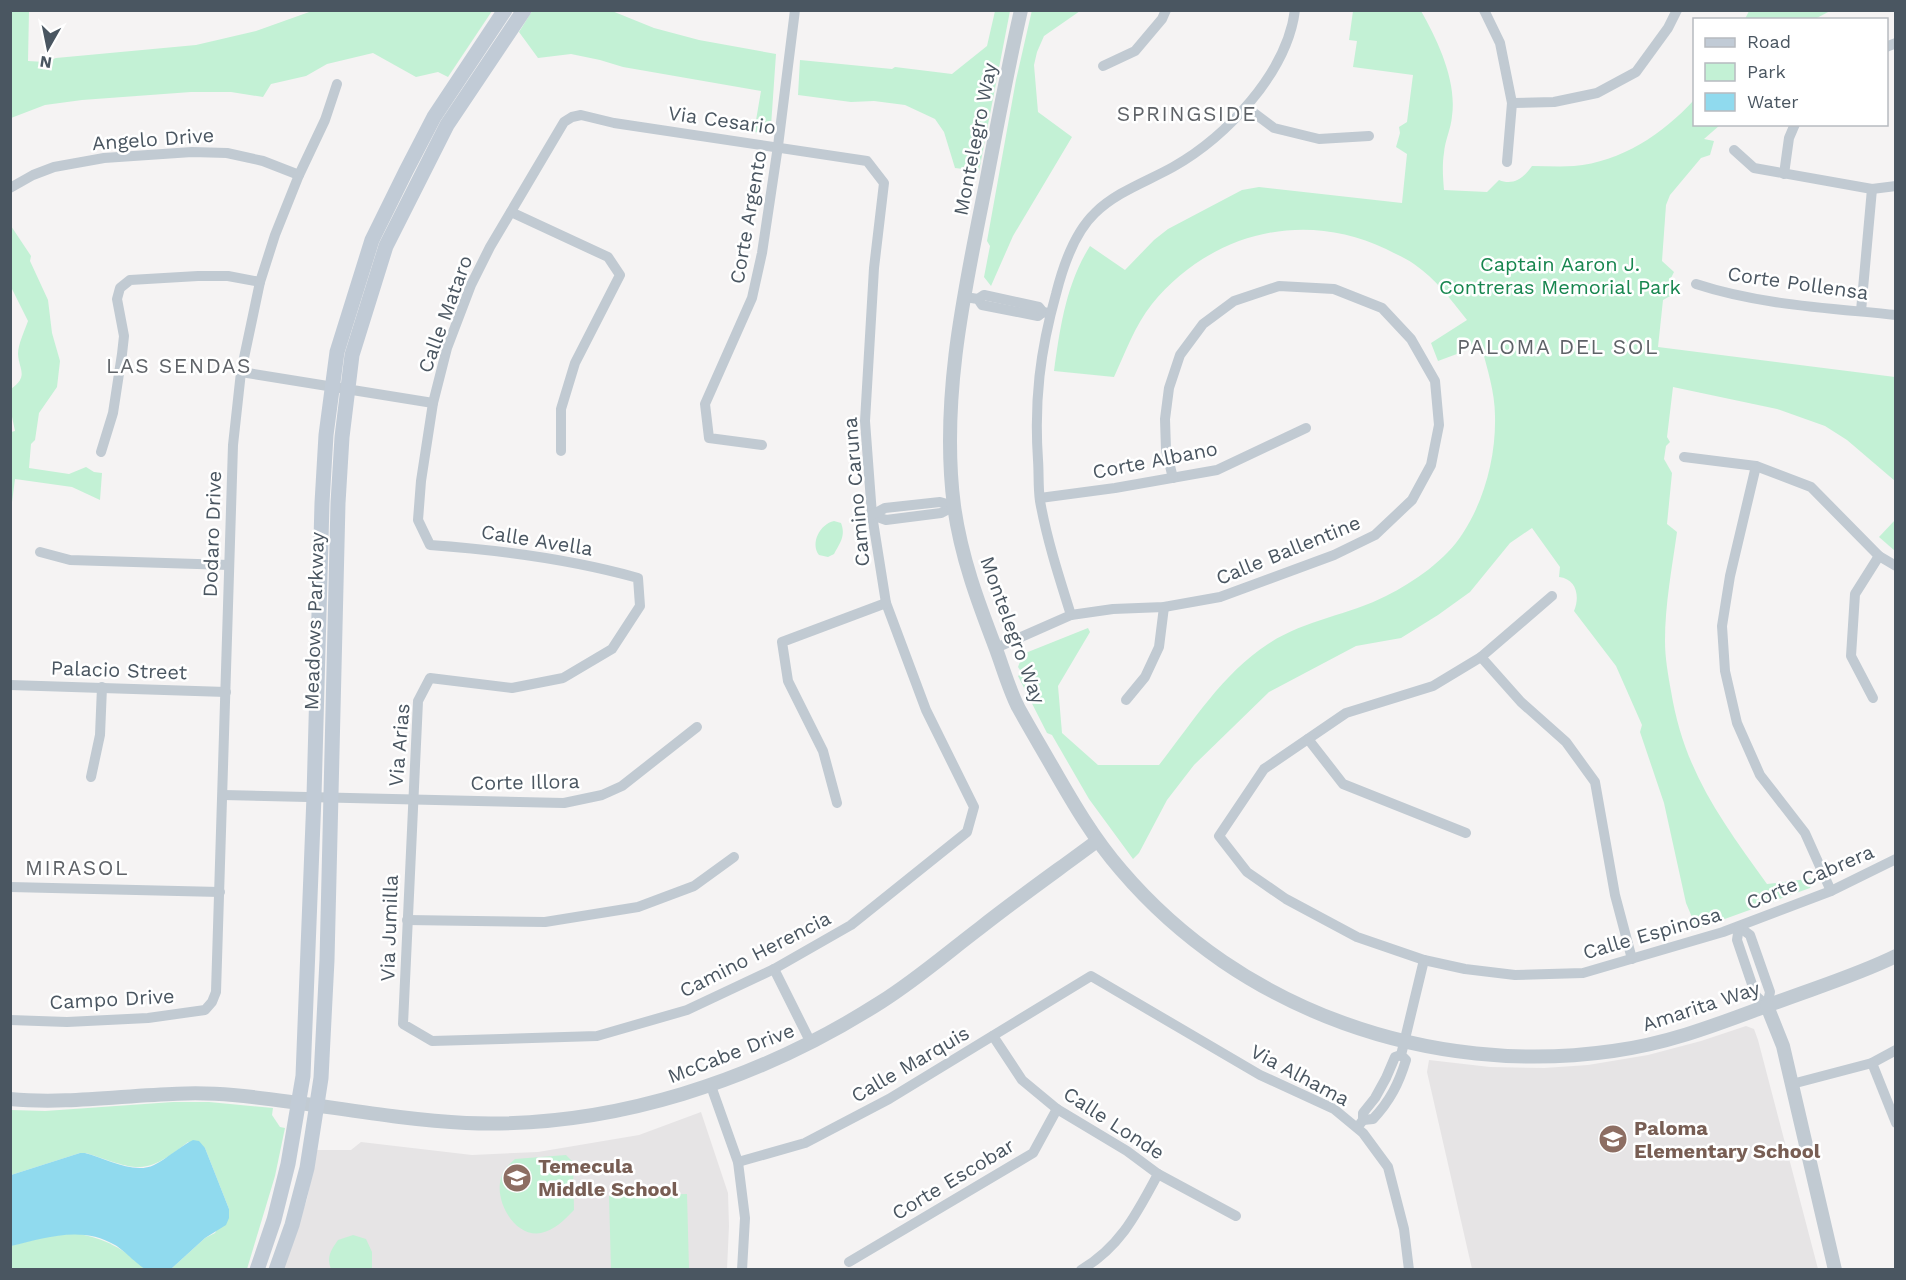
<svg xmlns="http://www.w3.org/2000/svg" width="1906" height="1280" font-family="'Work Sans',sans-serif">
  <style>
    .education { fill: #e6e4e5 }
    .green { fill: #c3f1d5 }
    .water { fill: #90daee }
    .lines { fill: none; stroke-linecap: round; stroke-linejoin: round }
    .minor { stroke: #c1cad2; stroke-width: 10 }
    .tertiary { stroke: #c1cad2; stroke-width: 14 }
    .secondary { stroke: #c1cbd6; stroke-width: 15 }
    .labels { text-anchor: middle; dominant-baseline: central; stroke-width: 5; stroke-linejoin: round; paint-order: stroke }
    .street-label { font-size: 20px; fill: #4a5661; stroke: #fff }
    .park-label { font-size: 20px; fill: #17864f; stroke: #fff }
    .education-label { font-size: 20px; font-weight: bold; fill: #785e54; stroke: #fff; text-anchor: start }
    .neighbourhood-label { font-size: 21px; letter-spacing: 1.5px; fill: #5f6368; stroke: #fff }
  </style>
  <rect width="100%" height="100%" fill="#f5f3f3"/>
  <g class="education">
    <polygon points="1746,1026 1754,1029 1758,1040 1818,1269 1472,1269 1427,1072 1429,1060 1490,1067 1544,1068 1588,1065 1648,1055 1701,1041"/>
    <polygon points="701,1112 728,1193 729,1226 727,1269 283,1270 307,1199 317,1150 351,1150 361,1142 472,1155 538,1152 639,1135"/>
  </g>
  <g class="green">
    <polygon points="11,10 29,11 28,61 45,62 56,58 196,45 256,31 312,11 492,11 448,77 438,72 416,77 373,53 327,64 306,76 271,84 263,97 231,92 191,92 82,100 45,105 11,118"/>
    <polygon points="1032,10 1080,11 1044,36 1037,52 1034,65 1038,112 1072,137 1013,236 991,286 984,277 990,246 987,241 1016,80"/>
    <polygon points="532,11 612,11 654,28 699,40 776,54 771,126 762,133 754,132 761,91 623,67 600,60 571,54 538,58 519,32"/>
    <polygon points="995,11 1010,11 979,171 955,168 944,132 935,119 905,105 874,101 851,102 798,95 800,60 892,69 895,67 952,74 987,46"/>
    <path d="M1421,11C1438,41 1457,81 1452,116C1451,129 1445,140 1444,153C1442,165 1443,178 1444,190L1487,192L1499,180C1513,186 1524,178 1532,166C1546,166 1560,167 1574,166C1621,162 1663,134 1694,100V124L1720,125L1704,139L1714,141L1710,155L1701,158L1670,195L1666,205L1662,261L1674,272L1669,282L1672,295L1663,300L1658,347L1895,377V481L1847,440L1825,426L1777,409L1673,387L1667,437L1670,442L1666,446L1664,459L1672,473L1667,524L1677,532C1672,568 1665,604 1665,641C1665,658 1668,674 1671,691C1684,771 1721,820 1767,884L1815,878L1810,888L1697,929L1686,903L1664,803L1640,732L1642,725L1616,666L1574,611C1580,597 1577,579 1559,577L1560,567L1532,528L1510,543L1470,592L1438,615L1401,638L1356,646L1269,692L1194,765L1167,800L1139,853L1133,859L1089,799L1052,735L1047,733L1018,676L1022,673L1018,667L1023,654L1088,628L1090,632L1058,686L1062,733L1098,765H1159C1193,722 1222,674 1268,644C1304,620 1349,615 1386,596C1414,582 1446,560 1463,533C1485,499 1496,456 1495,416C1495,392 1487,368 1481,345L1438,361L1431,343L1467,320C1451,300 1436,279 1414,264C1406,258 1395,254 1386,249C1303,209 1210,233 1152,304C1135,325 1125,353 1114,377L1054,371C1060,328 1066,284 1090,246L1125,270L1154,240L1168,229L1242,190L1259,187L1402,203L1407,154L1396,147L1400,133L1399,127L1407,122L1413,75L1353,67L1357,41L1349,40L1353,11Z"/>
    <polygon points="1749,11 1749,10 1830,11 1815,19 1745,19"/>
    <path d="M11,226L31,256L30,261L48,300L52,333L60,361L57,387L39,413L35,440L31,444L29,468L69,474L86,467L94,472L102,473L100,500L72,487L15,479L11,510V432L15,431L11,412V389C29,376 19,370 18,354C18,344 25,330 28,321L11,287Z"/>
    <polygon points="1895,520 1896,550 1895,551 1879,537"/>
    <path d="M834,521L841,523C846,536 840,543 834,554L828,557L819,555C810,543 820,524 834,521Z"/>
    <path d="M173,1102H209L273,1108L272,1115L280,1127L285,1128L275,1176L247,1269H171L205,1238L215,1233L229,1209L205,1148L188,1142C143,1178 136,1169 86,1153H80L11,1175V1110L45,1111Z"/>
    <path d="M566,1155L573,1162L574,1210C564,1220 555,1230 541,1233C513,1238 491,1196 503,1173C505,1168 511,1163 515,1159Z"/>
    <polygon points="687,1194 689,1269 611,1269 609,1196"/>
    <path d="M75,1233C107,1239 122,1248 146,1269H11L10,1246L44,1237Z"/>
    <path d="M353,1235L366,1239L372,1252V1269H331C326,1257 331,1250 338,1240Z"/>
  </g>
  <path class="water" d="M193,1140L199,1141L205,1148L229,1209V1218L226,1225L205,1238L171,1269C164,1270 155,1271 148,1270C140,1268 124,1250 115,1245C82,1225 44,1238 11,1246V1175L80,1153H85C105,1158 134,1175 154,1165C168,1158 179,1147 193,1140Z"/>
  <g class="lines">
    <g class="minor">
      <polyline points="1484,10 1500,43 1512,103 1507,162"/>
      <polyline points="1886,47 1896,43"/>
      <polyline points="1103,66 1135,51 1162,19 1166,10"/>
      <polyline points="1512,103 1554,102 1597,93 1636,72 1668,28 1677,10"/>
      <polyline points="1246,107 1274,128 1319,139 1369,136"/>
      <path d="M581,115L614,123L867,161L884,183L874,268L865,421L872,515L886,603L926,710L974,807L967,832L851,925L774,969L687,1010L597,1036L432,1041L403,1024L418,701L430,678L512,688L563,678L612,649L640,606L638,578C570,559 500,550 430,545L418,520L421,481L433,403L447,348L471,285L490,247L564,122L572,117Z"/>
      <polyline points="1734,150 1754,168 1872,189 1896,186"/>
      <polyline points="1784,174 1789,138 1795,124"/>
      <polyline points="10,188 33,175 54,167 104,158 192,152 227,153 263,161 299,175"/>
      <polyline points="511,212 608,257 620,275 575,363 561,409 561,451"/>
      <path d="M1696,284C1760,305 1829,308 1896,315"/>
      <polyline points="965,297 978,299 982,305 1038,316 1043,312"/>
      <polyline points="978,299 984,295 1039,307 1043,312 1048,313"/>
      <polyline points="1861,311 1872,189"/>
      <polyline points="241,372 433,403"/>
      <polyline points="762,445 709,438 705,404 752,298 762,253 778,146 795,10"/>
      <polyline points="101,452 113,413 122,354 124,336 117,299 120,288 130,280 198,276 228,276 260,282"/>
      <polyline points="1684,457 1756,466 1811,487 1879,556 1896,566"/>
      <polyline points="1756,466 1730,576 1722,626 1725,671 1737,723 1760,775 1805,833 1831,891"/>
      <polyline points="1040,498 1115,488 1217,470 1306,428"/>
      <polyline points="872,515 886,520 941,513 954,506"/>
      <polyline points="872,515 885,508 940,502 954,506"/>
      <polyline points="40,552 70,560 229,565"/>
      <polyline points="1552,596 1481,657 1433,686 1346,713 1264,769 1219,836 1247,872 1286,899 1357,937 1424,960 1465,969 1515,975 1583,973 1723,932 1831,891 1896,859"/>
      <path d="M1071,615C1059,577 1047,540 1040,501C1038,488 1039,473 1038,460C1034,401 1040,351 1056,294C1063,266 1074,233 1095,213C1116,192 1148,181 1173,167C1226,137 1287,73 1295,10"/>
      <polyline points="996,648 1071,615 1113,609 1164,607 1220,597 1334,555 1375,535 1412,500 1431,465 1439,425 1435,381 1411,339 1382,308 1334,289 1279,286 1234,301 1203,324 1180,355 1169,388 1165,419 1166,450 1173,478"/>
      <polyline points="1481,657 1521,702 1566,742 1595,782 1615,895 1632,959"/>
      <polyline points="10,685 226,692"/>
      <polyline points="1873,698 1851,656 1855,594 1879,556"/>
      <polyline points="1126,700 1145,677 1159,647 1164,607"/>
      <polyline points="1308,739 1343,784 1466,833"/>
      <polyline points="91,777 100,735 102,687"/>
      <polyline points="223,795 564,803 602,795 622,786 697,727"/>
      <polyline points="837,803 823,751 788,681 782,642 886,603"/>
      <polyline points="10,887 220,892"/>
      <polyline points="407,920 545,922 638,907 694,886 734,857"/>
      <polyline points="1739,927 1750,935 1770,992 1767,1006"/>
      <polyline points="1739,927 1737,940 1756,996 1767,1006"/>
      <polyline points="774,969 811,1043"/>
      <polyline points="10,1020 67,1022 148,1018 205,1010 212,1002 216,992 233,445 241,372 260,282 275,235 299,175 325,120 337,84"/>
      <polyline points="993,1036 1022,1080 1057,1109 1127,1151 1158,1174 1236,1216"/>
      <polyline points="1872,1063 1896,1123"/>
      <polyline points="1792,1084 1872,1063 1896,1050"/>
      <polyline points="711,1086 738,1162 745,1218 742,1270"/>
      <path d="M1363,1120L1373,1119C1390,1101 1399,1083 1406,1060L1401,1055L1404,1043L1424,960"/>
      <polyline points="1360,1124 1363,1120 1363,1113 1375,1098 1386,1078 1395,1057 1401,1055"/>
      <polyline points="738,1162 805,1143 889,1099 1091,976 1260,1075 1334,1109 1363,1133 1388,1167 1404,1229 1409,1270"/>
      <polyline points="849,1262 1033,1153 1057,1109"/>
      <path d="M1081,1270C1121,1246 1137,1213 1158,1174"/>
    </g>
    <g class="tertiary">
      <path d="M1021,10C1008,67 997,125 986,183C965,288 940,399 954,506C961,557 978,602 996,649C1003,668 1009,689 1018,707C1029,727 1041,747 1053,768C1073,803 1094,839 1121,870C1241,1011 1431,1077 1613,1051C1671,1043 1718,1024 1772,1004C1814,988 1855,976 1896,956"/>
      <polyline points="1767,1006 1783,1046 1835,1270"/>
      <path d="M10,1099C84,1106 159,1088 233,1095C311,1102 387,1119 466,1123C612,1129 759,1080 881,1002C916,980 947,953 980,928C1018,898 1058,870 1097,841"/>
    </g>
    <g class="secondary">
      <polyline points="257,1270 274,1220 288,1164 303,1076 314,796 322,503 326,435 337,352 372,240 406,171 434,117 505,10"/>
      <polyline points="276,1270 292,1225 307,1168 321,1078 327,960 338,503 342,437 352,355 386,246 447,125 524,10"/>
    </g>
  </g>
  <defs>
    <g id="school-disc" transform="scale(1.5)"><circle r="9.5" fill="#8d6e63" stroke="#fff"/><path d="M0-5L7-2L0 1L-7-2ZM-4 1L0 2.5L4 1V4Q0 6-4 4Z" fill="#fff"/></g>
  </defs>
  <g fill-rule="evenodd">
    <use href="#school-disc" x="1613" y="1139"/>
    <use href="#school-disc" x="517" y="1178"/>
  </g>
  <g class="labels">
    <g class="street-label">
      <text transform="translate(722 120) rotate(8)">Via Cesario</text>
      <text transform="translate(153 139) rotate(-4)">Angelo Drive</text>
      <text transform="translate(975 139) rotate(-79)">Montelegro Way</text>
      <text transform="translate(748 217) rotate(-80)">Corte Argento</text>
      <text transform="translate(1798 283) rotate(8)">Corte Pollensa</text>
      <text transform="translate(445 314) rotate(-70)">Calle Mataro</text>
      <text transform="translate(1155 460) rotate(-11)">Corte Albano</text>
      <text transform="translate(856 492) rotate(-95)">Camino Caruna</text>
      <text transform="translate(212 534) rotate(-88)">Dodaro Drive</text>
      <text transform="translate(537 540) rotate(9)">Calle Avella</text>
      <text transform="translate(1288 550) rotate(-22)">Calle Ballentine</text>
      <text transform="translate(314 621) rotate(-88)">Meadows Parkway</text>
      <text transform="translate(1013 630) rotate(70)">Montelegro Way</text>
      <text transform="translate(119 670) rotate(2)">Palacio Street</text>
      <text transform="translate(399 745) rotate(-85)">Via Arias</text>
      <text transform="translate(525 782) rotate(-1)">Corte Illora</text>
      <text transform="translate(1810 877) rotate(-23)">Corte Cabrera</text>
      <text transform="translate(389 928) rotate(-88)">Via Jumilla</text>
      <text transform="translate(1652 933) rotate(-16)">Calle Espinosa</text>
      <text transform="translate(755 954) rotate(-27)">Camino Herencia</text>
      <text transform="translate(112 999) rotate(-3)">Campo Drive</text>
      <text transform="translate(1701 1006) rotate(-18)">Amarita Way</text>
      <text transform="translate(731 1053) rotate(-21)">McCabe Drive</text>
      <text transform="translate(910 1064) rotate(-30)">Calle Marquis</text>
      <text transform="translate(1300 1075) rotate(28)">Via Alhama</text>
      <text transform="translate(1114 1123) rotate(33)">Calle Londe</text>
      <text transform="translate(953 1179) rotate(-31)">Corte Escobar</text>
    </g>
    <g class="park-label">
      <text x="1560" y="264">Captain Aaron J.<tspan x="1560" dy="23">Contreras Memorial Park</tspan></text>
    </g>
    <g class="education-label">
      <text x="1634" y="1128">Paloma<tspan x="1634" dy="23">Elementary School</tspan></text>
      <text x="538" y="1166">Temecula<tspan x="538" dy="23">Middle School</tspan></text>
    </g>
    <g class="neighbourhood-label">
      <text x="1187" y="113">SPRINGSIDE</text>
      <text x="1558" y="346">PALOMA DEL SOL</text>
      <text x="179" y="365">LAS SENDAS</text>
      <text x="77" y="867">MIRASOL</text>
    </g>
  </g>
  <rect width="1906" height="1280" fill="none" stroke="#4a5661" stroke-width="24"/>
  <rect x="1693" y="18" width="195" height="108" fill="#ffffff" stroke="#b7bbc0" stroke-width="1.5"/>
  <rect x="1705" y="38" width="30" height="9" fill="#c1cbd6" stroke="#b7bbc0" stroke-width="1.5"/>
  <text x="1747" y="48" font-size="18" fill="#4a5661">Road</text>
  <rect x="1705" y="63" width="30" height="18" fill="#c3f1d5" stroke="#b7bbc0" stroke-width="1.5"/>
  <text x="1747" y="78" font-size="18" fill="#4a5661">Park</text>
  <rect x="1705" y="93" width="30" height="18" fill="#90daee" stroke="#b7bbc0" stroke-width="1.5"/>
  <text x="1747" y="108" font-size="18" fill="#4a5661">Water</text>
  <g transform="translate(48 48) rotate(189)" stroke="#ffffff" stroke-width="4.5" paint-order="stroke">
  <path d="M0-4.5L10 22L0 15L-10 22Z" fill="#4a5661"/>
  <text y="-9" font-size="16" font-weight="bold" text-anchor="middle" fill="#4a5661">N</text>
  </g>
</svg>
